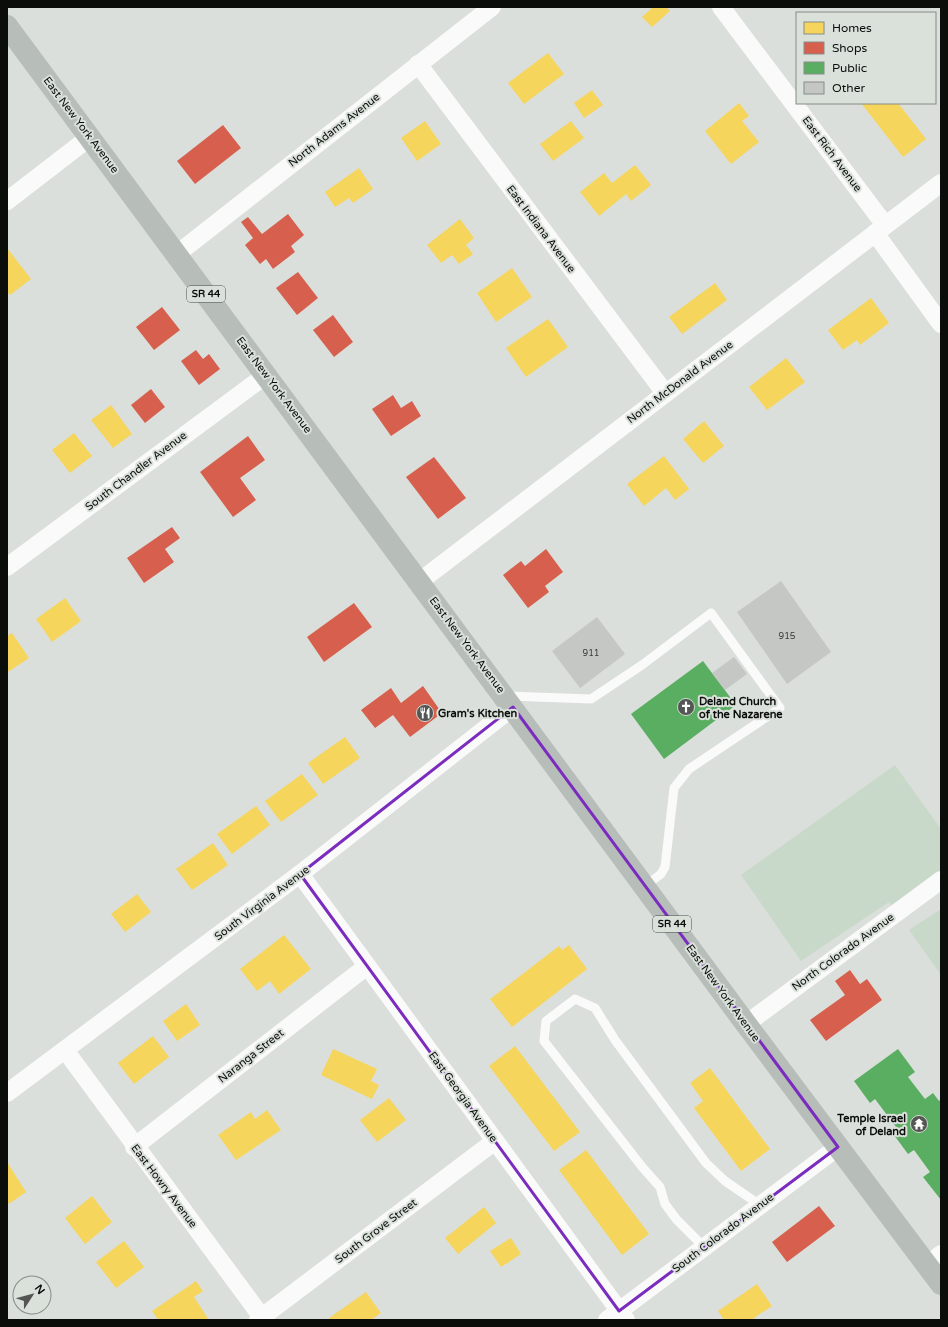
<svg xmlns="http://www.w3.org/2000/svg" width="948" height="1327" font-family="'Varela Round',sans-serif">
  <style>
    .green { fill: #c9d9c9 }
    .homes { fill: #f6d55c }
    .shops { fill: #d6604d }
    .public { fill: #5aae61 }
    .building { fill: #c4c7c4 }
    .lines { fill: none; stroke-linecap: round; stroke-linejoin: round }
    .service { stroke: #fafafa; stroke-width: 9 }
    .minor { stroke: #fafafa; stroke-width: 18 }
    .primary { stroke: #b7beb9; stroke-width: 22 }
    .marked { fill: none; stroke: #7b2cbf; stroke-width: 3; stroke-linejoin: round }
    .labels { text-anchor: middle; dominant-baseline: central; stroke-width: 4; stroke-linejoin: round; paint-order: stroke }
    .number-label { font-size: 9px; fill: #3a3c3a }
    .shield { fill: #dae0da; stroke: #494c49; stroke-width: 1 }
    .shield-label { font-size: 10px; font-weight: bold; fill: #0b0d0b }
    .street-label { font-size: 11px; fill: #0b0d0b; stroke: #dae0da }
    .poi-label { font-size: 11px; font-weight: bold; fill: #0b0d0b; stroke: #dae0da; text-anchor: start }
  </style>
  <rect width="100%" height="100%" fill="#dbdfdb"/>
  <g class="green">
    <polygon points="895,765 941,829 941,887 898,914 889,902 801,961 741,875"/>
    <polygon points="941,909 941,975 909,930"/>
  </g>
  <g class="homes">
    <polygon points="653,7 666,7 670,11 652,27 642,17"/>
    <polygon points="548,53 564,74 524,104 508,83"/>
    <polygon points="592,90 603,105 584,118 574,103"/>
    <polygon points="739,103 749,116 742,121 759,142 731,164 705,131"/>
    <polygon points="861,103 898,103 926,139 903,157"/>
    <polygon points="425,121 441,144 417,161 401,138"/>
    <polygon points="571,121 584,138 553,161 540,144"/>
    <polygon points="635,165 651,185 631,201 626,194 599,216 580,192 604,173 612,183"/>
    <polygon points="359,168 373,189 353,203 349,198 335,207 325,192"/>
    <polygon points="460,219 474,238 466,245 473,254 459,264 452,255 441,263 427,245"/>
    <polygon points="7,248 31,279 10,295 7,292"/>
    <polygon points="512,268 532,297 496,322 477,293"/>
    <polygon points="715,283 727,300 682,334 669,317"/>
    <polygon points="871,298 889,323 860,345 857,340 843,350 828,330"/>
    <polygon points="548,319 568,347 526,377 506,348"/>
    <polygon points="786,358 805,382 767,410 749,387"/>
    <polygon points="111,405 132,434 113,448 91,420"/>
    <polygon points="704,421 724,446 703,463 683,439"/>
    <polygon points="74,433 92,456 70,473 52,450"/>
    <polygon points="664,456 689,489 675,500 666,488 644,506 627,484"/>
    <polygon points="65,598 81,621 52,642 36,619"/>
    <polygon points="12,633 29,658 8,672 7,636"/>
    <polygon points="345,737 360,758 323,784 308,763"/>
    <polygon points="302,774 318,795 281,822 265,801"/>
    <polygon points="256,806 270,825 232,854 217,834"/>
    <polygon points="213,843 228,865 192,890 176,869"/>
    <polygon points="137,894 151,912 125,932 111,914"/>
    <polygon points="284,935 311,969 279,994 270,981 257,991 240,969"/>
    <polygon points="569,945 587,969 512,1027 490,999 559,946 562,950"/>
    <polygon points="186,1004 200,1025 177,1041 163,1021"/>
    <polygon points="153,1036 169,1057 134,1084 118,1063"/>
    <polygon points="515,1046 580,1132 554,1151 489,1066"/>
    <polygon points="333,1049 377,1069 371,1081 379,1085 372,1099 321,1075"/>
    <polygon points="710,1068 770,1149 741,1171 694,1108 703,1101 690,1083"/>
    <polygon points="389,1098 406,1120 377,1142 360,1120"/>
    <polygon points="267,1110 281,1130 236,1160 218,1135 251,1112 255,1119"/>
    <polygon points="586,1150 649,1234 622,1255 559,1170"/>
    <polygon points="7,1162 26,1192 9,1204 7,1201"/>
    <polygon points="92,1196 112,1222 85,1244 65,1218"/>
    <polygon points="484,1207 496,1223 458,1254 445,1238"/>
    <polygon points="511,1238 521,1254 501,1267 490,1251"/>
    <polygon points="124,1241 144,1267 116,1288 96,1262"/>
    <polygon points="196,1281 203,1291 194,1297 209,1320 158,1320 152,1311"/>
    <polygon points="757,1284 772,1306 754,1318 755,1320 724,1320 718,1311"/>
    <polygon points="366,1292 381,1313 371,1320 330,1320 329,1318"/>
  </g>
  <g class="shops">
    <polygon points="223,125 241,148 195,184 177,161"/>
    <polygon points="288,214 304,235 291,246 295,252 273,269 266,259 260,264 245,245 253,238 241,222 248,217 262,234"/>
    <polygon points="298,272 318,298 297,315 276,288"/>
    <polygon points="162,307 180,330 154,350 136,327"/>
    <polygon points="333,315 353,342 334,357 313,330"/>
    <polygon points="196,350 203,359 209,354 220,369 199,385 181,361"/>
    <polygon points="151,389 165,407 145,423 131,405"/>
    <polygon points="393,395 401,408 412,401 421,416 391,436 372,409"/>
    <polygon points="248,436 265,460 240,478 256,500 233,517 200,472"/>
    <polygon points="434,457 466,498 438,519 406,477"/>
    <polygon points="172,527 180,538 165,549 174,562 144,583 127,558"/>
    <polygon points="546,549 563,572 545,586 549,592 528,608 503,575 521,561 525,566"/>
    <polygon points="354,603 372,627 324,662 307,637"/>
    <polygon points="423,686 442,713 410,737 393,715 375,728 361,710 391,688 401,703"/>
    <polygon points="850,970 860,984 867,979 882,1000 826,1041 810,1020 845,995 835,981"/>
    <polygon points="819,1206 835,1226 787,1262 772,1242"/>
  </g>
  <g class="public">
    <polygon points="703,661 736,705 664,759 631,714"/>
    <polygon points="898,1049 915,1072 908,1077 925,1099 933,1093 939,1101 941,1099 941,1200 923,1177 930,1172 914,1150 908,1154 894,1135 899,1131 875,1099 870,1103 854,1081"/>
  </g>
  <g class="building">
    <polygon points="781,581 831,652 787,684 737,612"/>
    <polygon points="597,617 625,654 580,688 552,651"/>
    <polygon points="734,657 747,674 725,690 712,673"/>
  </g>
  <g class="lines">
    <g class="service">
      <polyline points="506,696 591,699 642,665 711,613 780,708 689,769 674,788 665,867 661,874 645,886"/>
      <polyline points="704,1247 677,1220 665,1204 660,1187 643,1168 544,1041 546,1021 575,999 595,1008 615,1040 706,1163 725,1181 760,1205"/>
    </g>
    <g class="minor">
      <polyline points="721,7 885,225"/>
      <polyline points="418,64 665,393"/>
      <polyline points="7,201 90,137"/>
      <polyline points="875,233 941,324"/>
      <polyline points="177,254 492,7"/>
      <polyline points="7,567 266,375"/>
      <polyline points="419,582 941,183"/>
      <polyline points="300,874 626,1320"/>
      <polyline points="746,1024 941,880"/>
      <polyline points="65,1050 264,1320"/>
      <polyline points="7,1093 300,874 513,707"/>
      <polyline points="134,1147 367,966"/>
      <polyline points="927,1265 941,1254"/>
      <polyline points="258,1320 495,1141"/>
      <polyline points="607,1320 838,1147"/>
    </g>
    <polyline class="primary" points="7,26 746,1024 941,1284"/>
  </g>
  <path class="marked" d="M513,707L838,1147L619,1311L300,874Z"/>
  <defs>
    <g id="church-disc" transform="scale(0.9)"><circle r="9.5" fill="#545654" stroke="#dae0da"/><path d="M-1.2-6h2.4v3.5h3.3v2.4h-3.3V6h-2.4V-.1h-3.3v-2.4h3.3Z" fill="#fff"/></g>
    <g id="restaurant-disc" transform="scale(0.9)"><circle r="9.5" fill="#545654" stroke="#dae0da"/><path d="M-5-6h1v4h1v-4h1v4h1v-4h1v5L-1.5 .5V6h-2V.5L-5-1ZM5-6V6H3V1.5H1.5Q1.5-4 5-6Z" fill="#fff"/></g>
    <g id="temple-disc" transform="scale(0.9)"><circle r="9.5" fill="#545654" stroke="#dae0da"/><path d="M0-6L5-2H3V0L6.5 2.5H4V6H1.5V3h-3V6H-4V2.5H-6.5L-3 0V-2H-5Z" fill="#fff"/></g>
  </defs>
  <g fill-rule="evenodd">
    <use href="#church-disc" x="686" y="707"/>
    <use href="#restaurant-disc" x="425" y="713"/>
    <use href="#temple-disc" x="919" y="1124"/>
  </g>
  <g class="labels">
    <g class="number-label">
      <text x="787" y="636">915</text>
      <text x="591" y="653">911</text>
    </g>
    <g class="shield">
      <rect x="187" y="286" width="38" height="16" rx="3"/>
      <rect x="653" y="916" width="38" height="16" rx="3"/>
    </g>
    <g class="shield-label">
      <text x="206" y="294">SR 44</text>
      <text x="672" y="924">SR 44</text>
    </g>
    <g class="street-label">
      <text transform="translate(81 125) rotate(53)">East New York Avenue</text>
      <text transform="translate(334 130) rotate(-38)">North Adams Avenue</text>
      <text transform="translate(832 154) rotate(53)">East Rich Avenue</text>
      <text transform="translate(541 229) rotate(53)">East Indiana Avenue</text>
      <text transform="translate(680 382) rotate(-37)">North McDonald Avenue</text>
      <text transform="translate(274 385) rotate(53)">East New York Avenue</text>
      <text transform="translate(136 471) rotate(-37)">South Chandler Avenue</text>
      <text transform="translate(467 645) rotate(53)">East New York Avenue</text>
      <text transform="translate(262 903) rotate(-37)">South Virginia Avenue</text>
      <text transform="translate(843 952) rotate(-36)">North Colorado Avenue</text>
      <text transform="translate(723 993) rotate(54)">East New York Avenue</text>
      <text transform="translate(251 1056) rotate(-38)">Naranga Street</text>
      <text transform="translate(463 1097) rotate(54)">East Georgia Avenue</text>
      <text transform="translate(164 1186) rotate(53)">East Howry Avenue</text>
      <text transform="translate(376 1231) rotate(-37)">South Grove Street</text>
      <text transform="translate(723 1233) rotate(-37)">South Colorado Avenue</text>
    </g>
    <g class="poi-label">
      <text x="699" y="701">Deland Church<tspan x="699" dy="13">of the Nazarene</tspan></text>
      <text x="438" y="713">Gram's Kitchen</text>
      <text x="906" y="1118" text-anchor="end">Temple Israel<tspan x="906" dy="13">of Deland</tspan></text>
    </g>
  </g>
  <rect width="948" height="1327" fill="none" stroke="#0b0d0b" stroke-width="16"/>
  <rect x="796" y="12" width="140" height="92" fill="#dae0da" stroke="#878c87"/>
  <rect x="804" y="22" width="20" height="12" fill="#f6d55c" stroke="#878c87"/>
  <text x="832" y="32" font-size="12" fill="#0b0d0b">Homes</text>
  <rect x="804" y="42" width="20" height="12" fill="#d6604d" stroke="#878c87"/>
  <text x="832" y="52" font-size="12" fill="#0b0d0b">Shops</text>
  <rect x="804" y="62" width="20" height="12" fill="#5aae61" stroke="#878c87"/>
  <text x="832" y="72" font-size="12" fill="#0b0d0b">Public</text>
  <rect x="804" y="82" width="20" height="12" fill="#c4c7c4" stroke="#878c87"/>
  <text x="832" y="92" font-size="12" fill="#0b0d0b">Other</text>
  <g transform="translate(32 1295) rotate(54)"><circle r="19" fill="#dae0da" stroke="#878c87"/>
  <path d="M0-3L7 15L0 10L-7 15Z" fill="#545654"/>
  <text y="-6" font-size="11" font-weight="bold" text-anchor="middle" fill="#0b0d0b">N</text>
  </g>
</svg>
